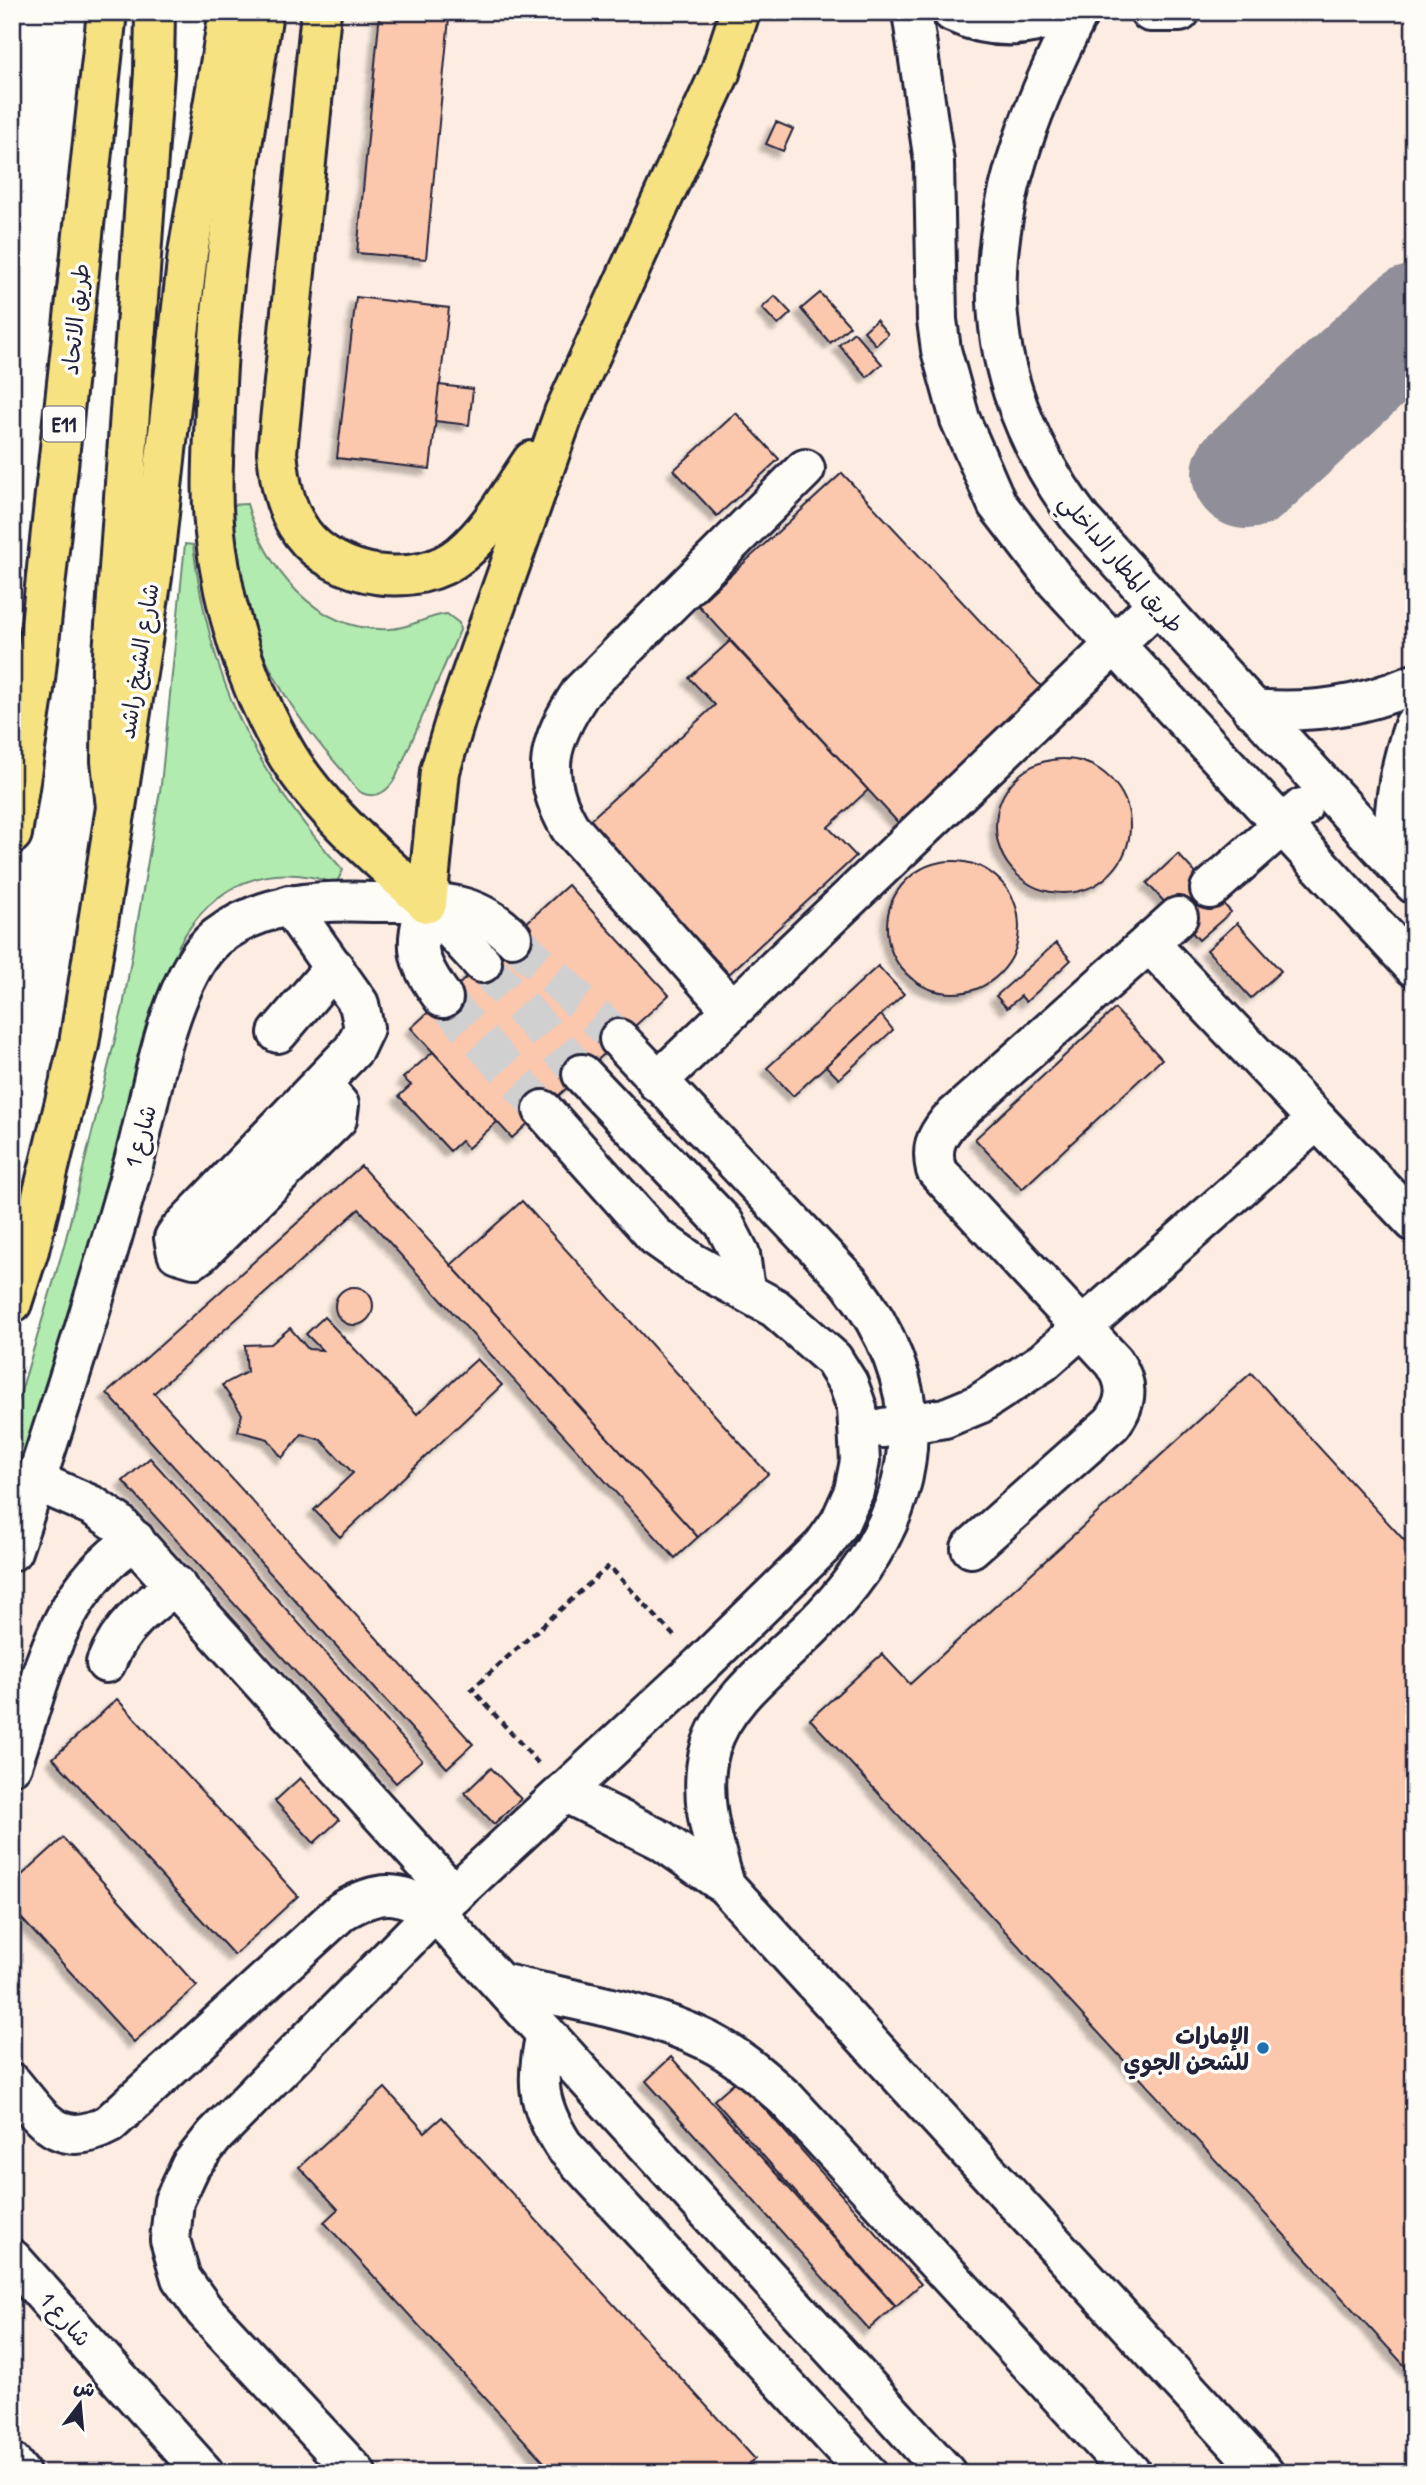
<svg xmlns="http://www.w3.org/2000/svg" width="1426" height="2485" font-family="'Patrick Hand','Playpen Sans Arabic',sans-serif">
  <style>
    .built { fill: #fcece1 }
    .green { fill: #b2ebaf; stroke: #6a8675; stroke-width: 2 }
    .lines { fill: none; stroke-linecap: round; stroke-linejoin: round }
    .taxiway { stroke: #908f99; stroke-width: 110 }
    .building { fill: #fbc7ad; stroke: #22223b; stroke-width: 2; filter: url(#shadow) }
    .minor-tunnel { stroke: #d1d0d1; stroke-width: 38; stroke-dasharray: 38 19; stroke-linecap: butt }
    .minor-casing { stroke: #22223b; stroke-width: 44 }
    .major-casing { stroke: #22223b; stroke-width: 44 }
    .highway-casing { stroke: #22223b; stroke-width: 44 }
    .path { stroke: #22223b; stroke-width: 4.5; stroke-dasharray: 7 5; stroke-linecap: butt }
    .minor { stroke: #fdfcf7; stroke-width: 38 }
    .major { stroke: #f7e281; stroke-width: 38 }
    .highway { stroke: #f7e281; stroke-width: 38 }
    .poi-dot { fill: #1f6fb2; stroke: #fdfcf7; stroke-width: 2.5 }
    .labels { text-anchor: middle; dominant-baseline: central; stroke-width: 7; stroke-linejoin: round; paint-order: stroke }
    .shield { fill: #fdfcf7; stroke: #646373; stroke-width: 2 }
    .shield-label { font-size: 21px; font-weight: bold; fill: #22223b }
    .street-label { font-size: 23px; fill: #22223b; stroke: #fdfcf7 }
    .poi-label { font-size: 23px; font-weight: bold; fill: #22223b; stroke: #fdfcf7; text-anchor: end }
  </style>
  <defs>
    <filter id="shadow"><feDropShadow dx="-6" dy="6" stdDeviation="2" flood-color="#0004"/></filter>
  </defs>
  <rect width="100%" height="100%" fill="#fdfcf7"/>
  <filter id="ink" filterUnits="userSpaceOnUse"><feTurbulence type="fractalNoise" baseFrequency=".0143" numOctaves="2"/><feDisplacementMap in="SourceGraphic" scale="14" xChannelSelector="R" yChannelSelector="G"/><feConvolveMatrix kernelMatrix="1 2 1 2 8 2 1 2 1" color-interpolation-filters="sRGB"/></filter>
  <g filter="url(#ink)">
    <polygon class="built" points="276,12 1414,12 1414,2473 12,2473 12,1422 64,1246 123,1007 161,785 185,544 193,545 195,507 231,348"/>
    <g class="green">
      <path d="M247,504C265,568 316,633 390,629C410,628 427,616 447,614L459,623L460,630L396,777C389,790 377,800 362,793C353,788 347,776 341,769C299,723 265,670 246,610C235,578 234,539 229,505Z"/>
      <path d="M185,544L193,545C210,681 252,769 343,870L336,884C269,860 213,883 179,945L89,1270L12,1499V1422L64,1246L123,1007L161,785Z"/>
    </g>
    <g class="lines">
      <polyline class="taxiway" points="1247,474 1414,320"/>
    </g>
    <g class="building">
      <polygon points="380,12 449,18 426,259 357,253"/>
      <polygon points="776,122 793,129 783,151 766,144"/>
      <polygon points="820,293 850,326 830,343 801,309"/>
      <polygon points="775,296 791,313 778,325 762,308"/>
      <polygon points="356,297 449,308 430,469 337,458"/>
      <polygon points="876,320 888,334 876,345 864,331"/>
      <polygon points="854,332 882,364 867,377 839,345"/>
      <polygon points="439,385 473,389 469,425 435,421"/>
      <polygon points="736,413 779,459 717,516 674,470"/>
      <polygon points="842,473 1050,696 904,829 698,605"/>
      <polygon points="730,641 868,790 828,827 856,856 729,974 588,822 715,705 689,678"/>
      <circle cx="1063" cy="826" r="67"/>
      <polygon points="1178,854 1231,912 1199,940 1147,883"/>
      <circle cx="953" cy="927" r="66"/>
      <polygon points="568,885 669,995 512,1138 411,1028"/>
      <polygon points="1237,923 1281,971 1251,998 1207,950"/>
      <polygon points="1056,943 1071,960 1026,1002 1021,996 1007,1008 996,996"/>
      <polygon points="878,966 904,994 793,1096 767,1068"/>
      <polygon points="1115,1009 1162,1059 1022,1189 975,1139"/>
      <polygon points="881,1015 893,1030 839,1079 826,1066"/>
      <polygon points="433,1052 497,1122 468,1148 461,1141 450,1151 399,1096 411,1085 403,1078"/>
      <polygon points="361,1166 698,1537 675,1558 359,1209 154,1393 473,1744 447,1768 107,1393"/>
      <polygon points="522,1201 768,1474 698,1537 451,1265"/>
      <circle cx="354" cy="1306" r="19"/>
      <polygon points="324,1317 417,1414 477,1359 502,1385 340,1537 314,1510 353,1473 321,1440 302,1434 282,1458 268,1439 238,1431 242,1414 222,1385 247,1372 245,1345 271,1344 290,1328 308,1349 322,1350 306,1334"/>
      <polygon points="1251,1373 1414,1551 1414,2376 810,1719 882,1654 910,1684"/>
      <polygon points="150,1458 422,1760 396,1783 123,1481"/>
      <polygon points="117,1699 298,1896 234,1955 53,1758"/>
      <polygon points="491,1768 521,1799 494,1824 465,1793"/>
      <polygon points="300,1778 339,1820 314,1843 275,1801"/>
      <polygon points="63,1838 197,1986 134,2042 12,1908 12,1884"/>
      <polygon points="671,2057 895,2306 869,2329 646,2081"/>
      <polygon points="738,2079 921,2284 896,2306 714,2100"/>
      <polygon points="385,2088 425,2132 442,2117 755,2459 741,2471 743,2473 554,2473 324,2222 338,2209 299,2167"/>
    </g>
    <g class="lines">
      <g class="minor-tunnel">
        <polyline points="512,937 619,1039"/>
        <polyline points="482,963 582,1074"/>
        <polyline points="443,998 543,1110"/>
      </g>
      <g class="minor-casing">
        <g id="minor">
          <polyline points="912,12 934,162 937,320 941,350 960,419 997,504 1056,581 1414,967"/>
          <path d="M952,12C990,30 1026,30 1064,12"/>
          <path d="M1079,12C987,192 952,347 1081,520L1414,884"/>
          <polyline points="1150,12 1180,12"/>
          <path d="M1252,709C1310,714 1360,707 1414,684"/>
          <path d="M1394,863C1391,814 1398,771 1414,725"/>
          <polyline points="1210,889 1302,808"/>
          <path d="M427,903C413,947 416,961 443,998"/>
          <polyline points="427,903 482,963"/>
          <polyline points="289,905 359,1004 364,1028 354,1049 178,1232 174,1238 177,1253 194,1258 201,1253 337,1119 339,1105 321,1084"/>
          <polyline points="1149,943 1414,1222"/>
          <path d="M732,1010L570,828C539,775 548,742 581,692L805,469"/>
          <polyline points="278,1033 334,967"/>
          <path d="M619,1039L850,1283C944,1405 917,1524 811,1628C776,1663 724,1699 710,1749C697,1794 713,1842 725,1885"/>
          <polyline points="582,1074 724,1223 740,1254 745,1290"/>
          <polyline points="657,1082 1156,605"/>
          <polyline points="883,1428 945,1418 979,1404 1043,1362 1317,1120"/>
          <polyline points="36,1481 93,1506 118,1523 454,1895"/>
          <path d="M971,1548L1112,1423C1128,1402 1129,1384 1114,1362L936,1170C931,1148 935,1138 949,1121L1178,917"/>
          <path d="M12,1551C55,1426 95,1299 131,1172C147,1117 155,1057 176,1003C185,980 197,953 217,937C263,902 319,900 374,902C429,903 469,895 512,937"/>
          <path d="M106,1663C121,1626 145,1608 176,1585"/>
          <path d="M12,1765C42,1679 54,1593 135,1540"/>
          <polyline points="564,1792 661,1840 725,1885 1264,2473"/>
          <path d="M501,1983C569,2000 645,2010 708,2041C738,2056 762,2078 786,2099L1131,2473"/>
          <path d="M546,2034C535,2080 537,2104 563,2145L867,2473"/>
          <path d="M12,2083C42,2119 59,2151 109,2124L342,1911C380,1889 398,1890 435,1912L946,2473"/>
          <polyline points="12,2259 204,2473"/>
          <polyline points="12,2463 20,2473"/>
          <polyline points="356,2473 204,2310 181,2278 170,2240 174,2201 191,2165 215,2135 435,1912 701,1665 823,1546 840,1522 854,1491 860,1461 857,1408 848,1383 833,1359 775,1308 693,1263 655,1236 543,1110"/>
        </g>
      </g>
      <g class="major-casing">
        <g id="major">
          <path d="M263,12C242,144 220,273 215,406C214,447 210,491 215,533C223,608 246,682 283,748C316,807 378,858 427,903"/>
          <path d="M321,12L277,452C280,482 284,508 302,533C335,578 417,591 461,554C491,529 510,493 532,461"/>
          <polyline points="427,903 440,771 456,718 564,413 720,73 740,12"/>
          <polyline points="12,1303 29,1250 79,1044 152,577 188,253 229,12"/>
        </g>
      </g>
      <g class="highway-casing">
        <g id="highway">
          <polyline points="116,807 111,761 112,668 154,72 155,12"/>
          <polyline points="12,834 34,689 107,12"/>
        </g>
      </g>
      <polyline class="path" points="538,1763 472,1689 609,1566 674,1636"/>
      <use href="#minor" class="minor"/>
      <use href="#major" class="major"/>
      <use href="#highway" class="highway"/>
    </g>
  </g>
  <circle class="poi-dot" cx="1263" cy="2048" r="7"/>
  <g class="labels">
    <rect class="shield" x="43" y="406.5" width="42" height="35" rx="5"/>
    <g class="shield-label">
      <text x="64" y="424">E11</text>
    </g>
    <g class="street-label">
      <text transform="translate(75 319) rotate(-84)">طريق الاتحاد</text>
      <text transform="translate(1122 563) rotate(49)">طريق المطار الداخلي</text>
      <text transform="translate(138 661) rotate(-81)">شارع الشيخ راشد</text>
      <text transform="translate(140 1136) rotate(-75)">شارع 1</text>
      <text transform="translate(66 2319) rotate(48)">شارع 1</text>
    </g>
    <g class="poi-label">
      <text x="1249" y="2035">الإمارات<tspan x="1249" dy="26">للشحن الجوي</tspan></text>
    </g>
  </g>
  <rect width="1426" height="2485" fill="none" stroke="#fdfcf7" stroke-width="42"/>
  <rect x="21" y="21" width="1384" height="2443" fill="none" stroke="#22223b" stroke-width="2.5" filter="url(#ink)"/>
  <g transform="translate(80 2404) rotate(16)" stroke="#fdfcf7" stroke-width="5" paint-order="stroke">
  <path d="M0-5L12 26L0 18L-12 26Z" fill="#22223b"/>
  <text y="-10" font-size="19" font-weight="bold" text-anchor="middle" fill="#22223b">ش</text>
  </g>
</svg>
